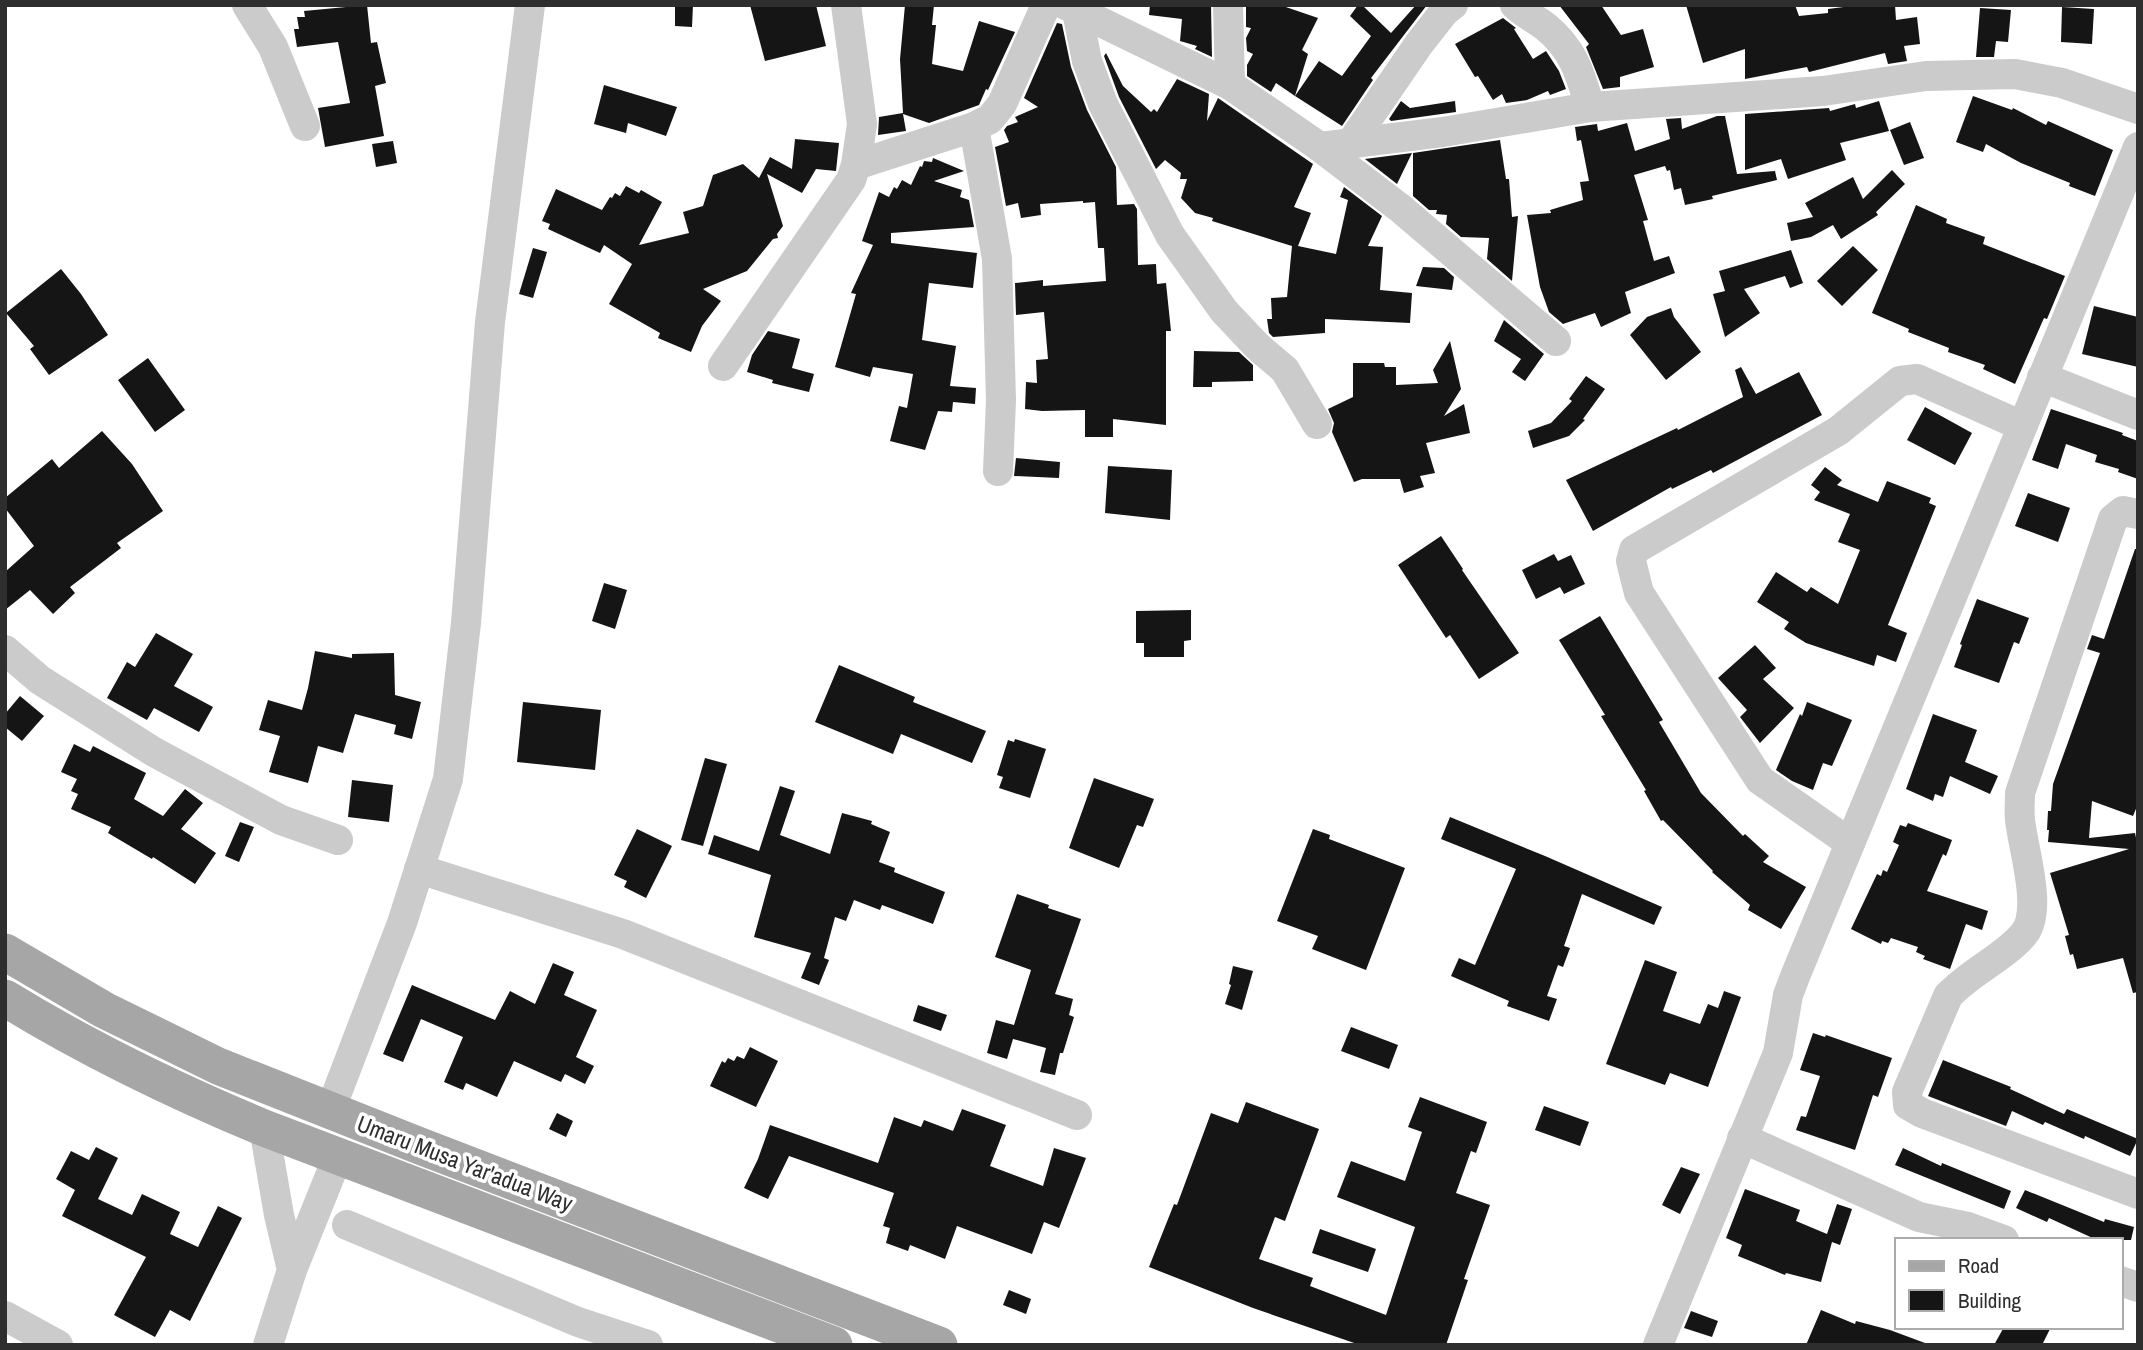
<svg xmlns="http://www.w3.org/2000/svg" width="2143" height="1350" font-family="'Archivo Narrow',sans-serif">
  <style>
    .building { fill: #151515 }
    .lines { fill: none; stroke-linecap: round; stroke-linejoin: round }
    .minor { stroke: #cbcbcb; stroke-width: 30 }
    .major { stroke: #a6a6a6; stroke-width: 37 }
    .labels { text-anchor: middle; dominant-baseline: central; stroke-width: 7; stroke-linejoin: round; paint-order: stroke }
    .street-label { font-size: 23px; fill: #2e2e2e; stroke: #fff }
  </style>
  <rect width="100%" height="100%" fill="#fff"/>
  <g class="building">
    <polygon points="367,5 371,43 377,42 386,83 375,86 384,136 325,147 318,108 350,103 338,42 297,47 294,29 299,29 297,17 305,17 304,11"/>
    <polygon points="675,5 693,5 692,27 675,26"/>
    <polygon points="750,5 816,5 826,46 765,61"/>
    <polygon points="905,5 934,5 932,25 936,25 932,64 963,71 979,21 1015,32 988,90 986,89 979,105 929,123 903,114 906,131 878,135 879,117 903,113 900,59"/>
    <polygon points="1150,5 1211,5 1212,57 1195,49 1197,46 1180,41 1182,19 1149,15"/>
    <polygon points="1246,5 1280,5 1318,18 1302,50 1308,54 1295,96 1276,83 1271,92 1247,76 1247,65 1253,54 1247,51 1246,38 1251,28 1246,27"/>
    <polygon points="1358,5 1362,5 1391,33 1416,5 1427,5 1371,78 1373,80 1342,126 1295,96 1319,61 1342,76 1371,36 1350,16"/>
    <polygon points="1559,5 1601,5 1621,35 1643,29 1654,67 1620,77 1620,87 1603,89 1586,47 1589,44"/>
    <polygon points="1686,5 1795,5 1799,16 1828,13 1828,9 1859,5 1895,5 1896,20 1917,17 1920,44 1904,46 1907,61 1888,64 1885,53 1809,72 1807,67 1745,79 1745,49 1703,63"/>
    <polygon points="2062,7 2094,9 2092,44 2061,42"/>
    <polygon points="1980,8 2011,10 2008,42 1996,41 1994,57 1976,57"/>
    <polygon points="1503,18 1516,28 1514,29 1533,59 1546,51 1559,71 1566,89 1550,95 1548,91 1527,100 1506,103 1502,94 1493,100 1478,76 1475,77 1455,44"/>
    <polygon points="1057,23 1062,24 1071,67 1087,110 1116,167 1117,205 1134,204 1137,209 1138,265 1156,264 1157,284 1166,283 1171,331 1166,331 1166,425 1113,419 1113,437 1085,437 1085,410 1042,411 1025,409 1026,382 1037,383 1036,360 1048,359 1044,312 1016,315 1015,283 1043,280 1043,286 1106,281 1104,248 1098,248 1095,202 1083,203 1083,201 1040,204 1041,215 1021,218 1018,203 1006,206 995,147 1009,142 1004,130 1007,126 1018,122 1015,117 1038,107 1024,98"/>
    <polygon points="1106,53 1123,86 1151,112 1154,109 1157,112 1177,79 1209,94 1207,121 1218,98 1313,164 1294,207 1311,213 1298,246 1336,254 1348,200 1340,197 1344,187 1382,216 1368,246 1383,247 1380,290 1412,293 1410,323 1325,319 1325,333 1273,337 1269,333 1267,319 1272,319 1271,298 1287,297 1292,246 1212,221 1213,218 1195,213 1181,198 1187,179 1180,179 1181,173 1165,160 1156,169 1119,97 1104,56"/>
    <polygon points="604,85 677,107 666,136 628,123 626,133 594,124"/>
    <polygon points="1973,96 2012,110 2013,108 2046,125 2048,121 2113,150 2095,196 2069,186 2070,183 2021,163 1986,144 1983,152 1956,142"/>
    <polygon points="1401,101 1410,108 1455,101 1456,112 1391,121 1389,119"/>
    <polygon points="1879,101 1889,131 1840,143 1846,160 1788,179 1781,159 1745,170 1745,114 1829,108 1830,111 1855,104 1856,108"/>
    <polygon points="1717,116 1725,116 1737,174 1775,171 1777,180 1712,196 1713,199 1685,205 1681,188 1674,190 1670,170 1667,171 1665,166 1634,175 1648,220 1643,221 1654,261 1669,256 1675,273 1625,292 1631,313 1601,327 1595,313 1563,324 1549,312 1540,287 1527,215 1551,213 1550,210 1583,200 1580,182 1589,181 1581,140 1577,141 1575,127 1597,124 1598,131 1627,123 1635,151 1670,139 1666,119 1681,118 1682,129"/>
    <polygon points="1910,122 1924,158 1904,165 1890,130"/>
    <polygon points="795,139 839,143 836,171 816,169 802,193 767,174 783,226 777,234 778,238 773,239 747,271 703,289 721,301 702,326 691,352 658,338 660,333 609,304 632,264 604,245 600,253 548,229 550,224 542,221 556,189 602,210 610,197 612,198 615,193 620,196 626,186 639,193 641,190 662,202 639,245 689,233 683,212 703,206 713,175 743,164 759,178 770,157 792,169"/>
    <polygon points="1500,140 1506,179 1509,179 1512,217 1518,216 1512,281 1487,259 1489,238 1461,237 1446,224 1447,215 1436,214 1437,210 1429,210 1413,196 1413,153"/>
    <polygon points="393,141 397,163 376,167 372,144"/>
    <polygon points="1412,153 1397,184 1365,159"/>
    <polygon points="933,158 964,171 934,181 962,190 960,197 969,200 974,227 891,233 891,243 977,253 973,288 929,283 922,340 956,346 950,386 976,388 975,404 953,402 952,412 938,411 925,450 890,441 899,406 907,408 913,374 873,367 870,377 835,367 856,294 851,293 873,245 862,241 879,192 889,197 894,187 897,189 902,180 911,185 920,166 922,167 924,161 932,162"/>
    <polygon points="1892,170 1905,184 1876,212 1878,215 1841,239 1833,225 1811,237 1791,241 1787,223 1813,217 1805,203 1853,177 1863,199"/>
    <polygon points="1916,205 1947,219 1946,223 1985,237 1983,244 2065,276 2047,319 2044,318 2015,384 1983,369 1985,365 1948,352 1949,348 1908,332 1909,329 1872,313"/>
    <polygon points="1853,246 1878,270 1842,306 1817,281"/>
    <polygon points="533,248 547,252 533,298 519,294"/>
    <polygon points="1791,250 1803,283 1790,288 1785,276 1744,289 1760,313 1725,337 1713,294 1725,291 1719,271"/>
    <polygon points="1423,267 1444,268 1454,277 1452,290 1416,286"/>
    <polygon points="61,269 81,294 108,335 49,375 30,349 34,346 6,313"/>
    <polygon points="2094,306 2138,317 2138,367 2082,354"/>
    <polygon points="1671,308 1674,317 1701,352 1666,380 1630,335 1647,317"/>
    <polygon points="1504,320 1544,354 1525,381 1512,372 1521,359 1494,341"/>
    <polygon points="768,331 800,339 792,368 814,374 809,392 772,383 773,380 747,372 752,355"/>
    <polygon points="1450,341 1461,389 1444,416 1464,404 1470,433 1426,443 1435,473 1420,476 1424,487 1404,493 1400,479 1362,479 1354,482 1332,432 1334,423 1328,409 1353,397 1353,363 1384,363 1385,367 1396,367 1396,385 1438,383 1433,370"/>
    <polygon points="1194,351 1239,352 1253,365 1253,381 1212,382 1212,387 1193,387"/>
    <polygon points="148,358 185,410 155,432 118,380"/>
    <polygon points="1741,367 1756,394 1799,372 1822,415 1713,473 1711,470 1672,489 1671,487 1593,531 1566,480 1677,428 1678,430 1743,397 1735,370"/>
    <polygon points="1586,376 1605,389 1583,419 1585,420 1569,436 1533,448 1528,431 1551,423 1572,401 1569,399"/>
    <polygon points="1925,407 1972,433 1955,465 1907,440"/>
    <polygon points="2051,409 2123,433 2122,435 2138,441 2138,479 2118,472 2119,469 2095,462 2097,455 2066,444 2058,469 2032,460"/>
    <polygon points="102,431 132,464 163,511 117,543 121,548 70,587 75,593 53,614 30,590 5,610 5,572 34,546 5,508 5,498 52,459 59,468"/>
    <polygon points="1016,458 1060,462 1059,478 1014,476"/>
    <polygon points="1108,466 1172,470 1170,520 1105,513"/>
    <polygon points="1825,467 1842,480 1837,485 1878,502 1887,481 1931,498 1929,503 1936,506 1888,625 1907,633 1896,662 1877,655 1874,666 1806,643 1784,629 1789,622 1757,602 1776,572 1807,592 1811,587 1838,604 1860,550 1838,542 1850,514 1814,500 1820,492 1811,485"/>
    <polygon points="2028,493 2070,508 2058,542 2015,526"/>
    <polygon points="1441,536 1463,569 1462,570 1519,653 1479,679 1450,635 1446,638 1398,565"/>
    <polygon points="2135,549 2138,549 2138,804 2133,816 2092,801 2089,838 2135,833 2138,847 2138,992 2133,993 2123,958 2077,969 2073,954 2070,955 2065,936 2069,935 2050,873 2129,849 2048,842 2049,830 2047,830 2048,811 2051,811 2053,784 2100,653 2087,649 2092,635 2104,639"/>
    <polygon points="1554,554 1558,561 1571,555 1585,584 1564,594 1560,587 1536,599 1522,570"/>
    <polygon points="604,583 627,590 615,629 592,621"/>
    <polygon points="1977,599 2029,618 2019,644 2014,642 1999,683 1954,667 1962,645 1960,644"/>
    <polygon points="1191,610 1191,640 1184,641 1184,657 1144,657 1144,643 1136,643 1136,611"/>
    <polygon points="1600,616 1663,720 1659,722 1701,793 1743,836 1745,834 1769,856 1763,862 1806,887 1781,929 1748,910 1750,905 1712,872 1713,871 1663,820 1661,821 1644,791 1646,790 1601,716 1605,715 1559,640"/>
    <polygon points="156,633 193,654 174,686 213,707 199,732 154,708 147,720 107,698 127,662 135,667"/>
    <polygon points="1755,645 1776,668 1763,679 1794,708 1760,743 1740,717 1747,710 1718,678"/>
    <polygon points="315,651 352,658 352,654 394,653 395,695 421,702 412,739 394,734 396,725 355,714 343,753 318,746 308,783 269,772 280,736 259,730 268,700 302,710 308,688"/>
    <polygon points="839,665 915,697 913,702 986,731 972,763 901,734 893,754 815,722"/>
    <polygon points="20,696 44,716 22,741 5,727 5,714"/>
    <polygon points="523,702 601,710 595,770 517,762"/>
    <polygon points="1807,702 1852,720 1832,766 1823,763 1813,790 1792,781 1776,770 1800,714 1802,716"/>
    <polygon points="1933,714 1977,730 1965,762 1998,776 1990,794 1950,776 1943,797 1935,794 1933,801 1906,789"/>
    <polygon points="1015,739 1046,749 1030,798 999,788 1003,777 997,775 1008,740 1014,742"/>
    <polygon points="74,744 90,752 93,746 146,773 134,799 163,816 185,789 203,803 181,829 216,853 195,884 153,857 152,859 108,833 111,827 71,809 78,794 71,791 77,779 61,772"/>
    <polygon points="705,758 727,764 703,846 681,840"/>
    <polygon points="1094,778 1154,799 1143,827 1137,825 1119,868 1069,848"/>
    <polygon points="352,780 393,785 389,822 348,817"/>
    <polygon points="780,786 795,791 780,835 830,854 842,813 872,821 871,824 890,832 879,862 895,868 894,872 945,892 933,924 882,905 880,910 854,900 846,921 835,917 824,958 829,960 819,985 801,978 811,953 754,937 771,875 708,854 714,835 759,851"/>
    <polygon points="1450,817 1545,856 1662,907 1654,925 1582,894 1564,946 1570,948 1563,967 1558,965 1547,996 1557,999 1549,1021 1507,1006 1509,1001 1451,976 1459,958 1475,965 1516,869 1441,839"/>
    <polygon points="240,822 254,827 239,862 225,856"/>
    <polygon points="1908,823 1952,840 1946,856 1943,854 1927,891 1988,911 1982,930 1966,924 1950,969 1923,959 1925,956 1916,952 1918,947 1891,938 1888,943 1882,941 1881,944 1851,929 1877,874 1881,876 1883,870 1887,872 1899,845 1893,842 1900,825 1906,827"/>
    <polygon points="637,829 672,846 646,898 624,887 627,881 614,875"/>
    <polygon points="1313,829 1330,835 1329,839 1405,868 1366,970 1312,949 1318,936 1277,921"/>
    <polygon points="1017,894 1049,905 1048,908 1081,919 1055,994 1073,999 1069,1015 1074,1017 1063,1053 1060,1053 1055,1075 1040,1072 1046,1048 1013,1039 1007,1059 987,1053 996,1020 1014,1025 1031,970 995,957"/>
    <polygon points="1645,960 1677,972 1663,1011 1700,1024 1708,1004 1718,1008 1724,991 1741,997 1708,1087 1670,1073 1665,1085 1606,1064"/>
    <polygon points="553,963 574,972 564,995 597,1010 576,1057 594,1066 585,1084 565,1074 561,1082 514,1061 497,1097 466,1083 463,1090 444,1082 463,1037 421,1019 403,1062 383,1054 412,985 495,1020 510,991 535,1004"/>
    <polygon points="1233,966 1253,971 1242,1010 1225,1004 1231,985 1229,984"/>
    <polygon points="918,1005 947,1015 941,1031 913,1021"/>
    <polygon points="1351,1027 1398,1045 1389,1069 1341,1051"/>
    <polygon points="1813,1033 1825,1037 1826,1035 1892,1058 1878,1097 1873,1095 1855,1150 1796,1130 1801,1116 1806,1117 1820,1076 1800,1070"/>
    <polygon points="750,1047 778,1061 756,1107 710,1086 722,1061 725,1063 728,1058 734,1061 737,1056 744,1059"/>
    <polygon points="1943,1060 2011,1087 2010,1089 2064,1114 2067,1109 2138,1139 2130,1156 2085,1136 2084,1139 2045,1122 2043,1125 2012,1111 2006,1126 1928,1096"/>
    <polygon points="1420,1097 1487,1122 1476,1153 1471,1151 1456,1193 1490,1205 1464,1279 1468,1280 1446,1345 1360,1345 1253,1308 1149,1267 1174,1204 1177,1205 1211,1113 1238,1123 1246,1102 1319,1129 1285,1221 1275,1217 1259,1259 1313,1278 1310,1286 1386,1315 1415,1227 1337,1197 1351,1161 1405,1181 1422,1132 1408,1127"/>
    <polygon points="1544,1106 1589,1122 1580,1146 1535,1130"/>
    <polygon points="962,1109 1006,1125 990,1166 1043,1186 1054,1148 1086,1158 1059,1228 1044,1222 1032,1254 957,1226 945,1259 910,1245 908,1251 886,1243 890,1228 883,1226 894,1193 789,1156 768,1199 744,1188 758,1159 770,1125 878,1163 894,1117 921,1127 924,1120 953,1131"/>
    <polygon points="557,1113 573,1121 566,1137 549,1129"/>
    <polygon points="96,1147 118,1158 98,1199 132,1215 142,1194 180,1212 170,1234 198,1247 218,1206 242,1218 190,1321 170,1310 155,1337 114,1315 146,1257 62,1216 75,1190 56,1179 71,1151 89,1160"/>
    <polygon points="1903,1148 1941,1166 1942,1163 2011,1191 2004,1209 1895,1165"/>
    <polygon points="1681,1167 1700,1174 1680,1214 1662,1205"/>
    <polygon points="1745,1189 1800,1210 1796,1221 1827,1234 1837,1204 1852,1209 1840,1245 1832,1242 1821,1282 1786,1273 1785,1275 1738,1256 1742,1245 1726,1238"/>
    <polygon points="2025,1190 2104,1222 2105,1219 2134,1227 2131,1240 2097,1240 2049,1218 2047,1222 2016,1208"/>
    <polygon points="1320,1229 1376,1249 1368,1272 1312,1253"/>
    <polygon points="1009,1290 1031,1299 1026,1314 1003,1305"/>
    <polygon points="1821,1310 1855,1324 1856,1321 1890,1330 1925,1343 1925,1345 1806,1345"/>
    <polygon points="1691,1311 1718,1321 1712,1337 1684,1328"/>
    <polygon points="2004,1327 2051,1327 2042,1345 1994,1345"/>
  </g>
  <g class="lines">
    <g class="minor">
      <polyline points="247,5 273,47 305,126"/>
      <polyline points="1066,5 1230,85 1320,147 1400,208 1556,341"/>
      <polyline points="1228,5 1230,85"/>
      <path d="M1515,5C1524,14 1536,19 1546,27C1574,50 1580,74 1590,107"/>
      <polyline points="1077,11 1087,61 1103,104 1170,235 1224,311 1257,346 1285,370 1317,424"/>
      <polyline points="974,127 997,259 1001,400 998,471"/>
      <polyline points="1351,143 1419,44 1444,12 1453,5"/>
      <polyline points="1320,147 1443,132 1590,107 1823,91 1926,76 2015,74 2062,83 2138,109"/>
      <polyline points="856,165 974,127 990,119 1002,104 1046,5"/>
      <polyline points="723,366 851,180 856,165 862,124 846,5"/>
      <polyline points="2042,377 2138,415"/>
      <path d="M2138,514L2123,511L2113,519L2020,793C2020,802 2019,811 2020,820C2023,849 2044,912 2023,935C2002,959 1970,972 1948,996L1907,1092L1908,1105L1922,1113L2138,1194"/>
      <polyline points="5,650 40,680 154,752 281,820 338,840"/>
      <polyline points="1850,843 1760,780 1639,593 1631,561 1634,550 1838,431 1900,381 1917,379 2022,426"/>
      <polyline points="419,869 623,934 1077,1115"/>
      <polyline points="330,1111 402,923 448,779 466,623 490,322 530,5"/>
      <polyline points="264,1128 279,1215 292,1270 268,1345"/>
      <polyline points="1742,1138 1919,1217 1968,1227 2004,1240"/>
      <polyline points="347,1225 578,1322 648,1345"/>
      <polyline points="292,1270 338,1156"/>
      <polyline points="2120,1281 2138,1287"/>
      <polyline points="5,1316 58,1345"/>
      <polyline points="1658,1345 1778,1053 1788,995 1796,974 2138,147"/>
    </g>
    <g class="major">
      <polyline points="5,952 104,1010 218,1066 420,1146 939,1345"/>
      <path d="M5,998C88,1049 175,1091 264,1128L834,1345"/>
    </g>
  </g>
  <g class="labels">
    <g class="street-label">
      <text transform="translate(465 1163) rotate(21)">Umaru Musa Yar'adua Way</text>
    </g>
  </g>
  <rect width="2143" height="1350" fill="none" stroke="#2e2e2e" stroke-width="14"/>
  <rect x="1895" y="1238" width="228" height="91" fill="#ffffff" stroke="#ababab" stroke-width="2"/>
  <rect x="1909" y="1261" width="35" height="10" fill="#a6a6a6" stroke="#ababab" stroke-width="2"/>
  <text x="1958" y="1273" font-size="21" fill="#2e2e2e">Road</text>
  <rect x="1909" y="1290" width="35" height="21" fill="#151515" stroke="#ababab" stroke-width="2"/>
  <text x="1958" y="1308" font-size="21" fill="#2e2e2e">Building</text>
</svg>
